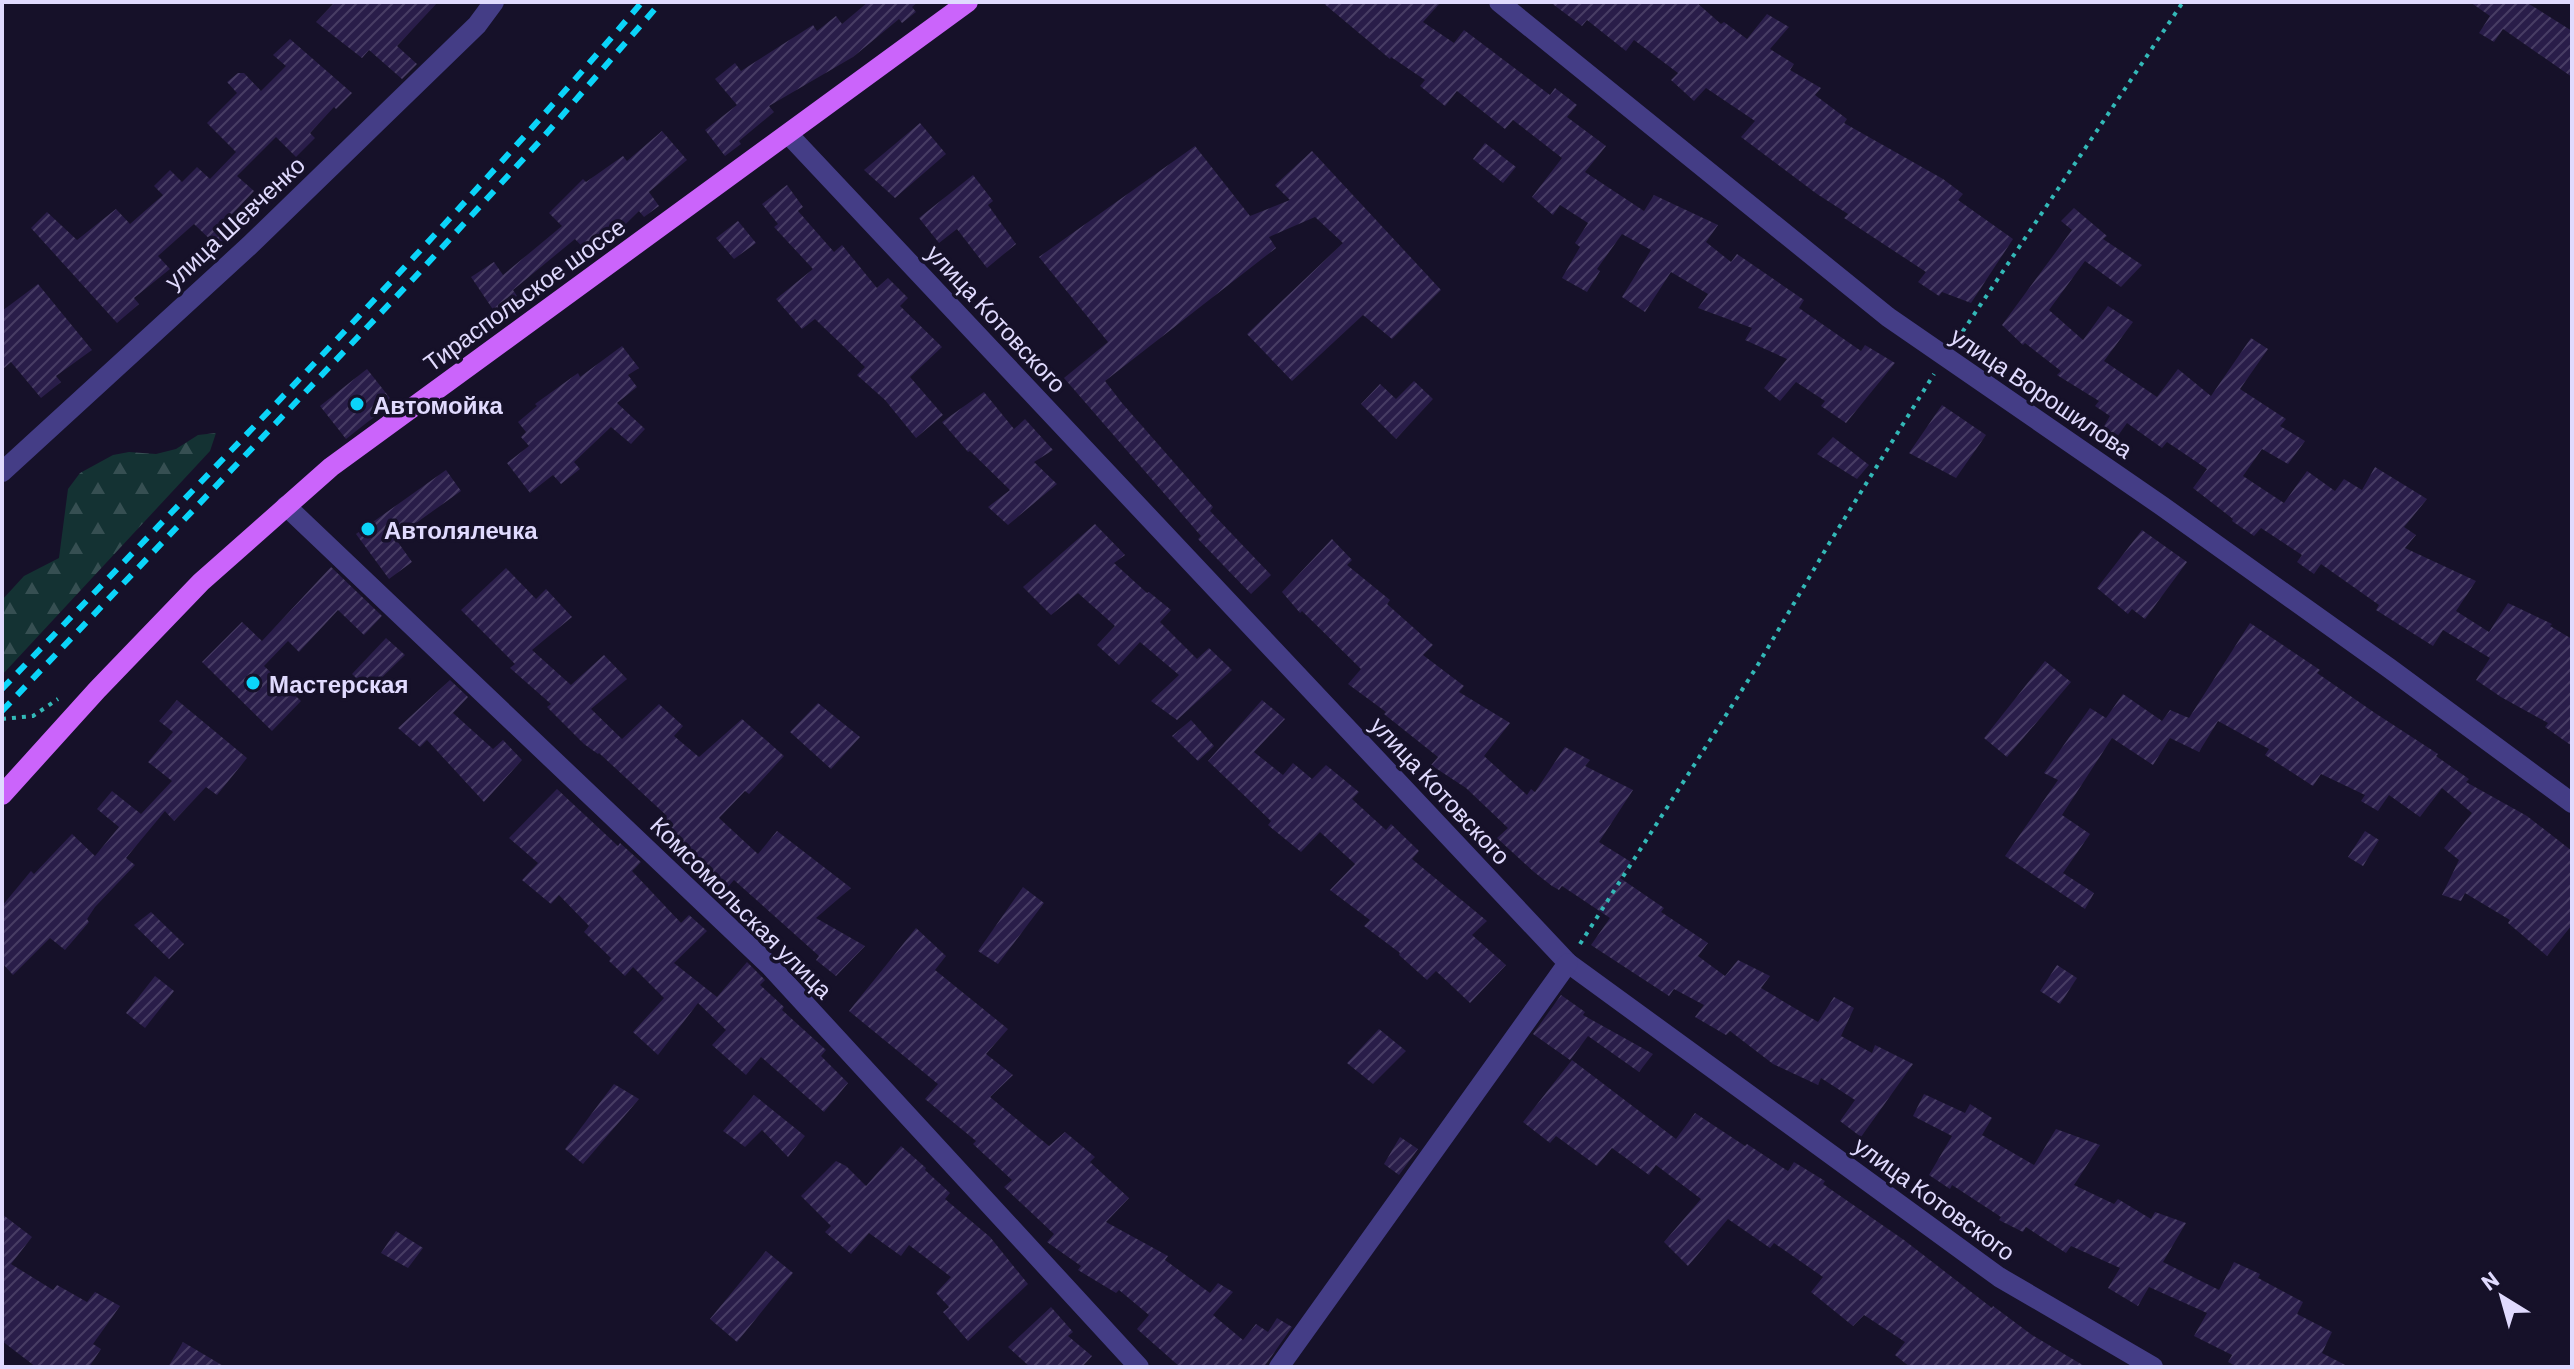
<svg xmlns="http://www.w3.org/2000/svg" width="2574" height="1369" font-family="Barlow,sans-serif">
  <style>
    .forest { fill: url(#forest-firs) }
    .building { fill: url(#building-hatch) }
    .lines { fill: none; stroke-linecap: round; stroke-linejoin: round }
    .path { stroke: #33b8b7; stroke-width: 4; stroke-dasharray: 4 6; stroke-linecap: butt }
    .minor { stroke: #443d86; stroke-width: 20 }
    .primary { stroke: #cb64fb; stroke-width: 20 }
    .rail { stroke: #0bd4f9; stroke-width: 6; stroke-dasharray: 12 10; stroke-linecap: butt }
    .poi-dot { fill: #0bd4f9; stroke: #161129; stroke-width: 3 }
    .labels { text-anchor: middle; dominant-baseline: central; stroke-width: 7; stroke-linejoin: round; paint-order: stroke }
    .street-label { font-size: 24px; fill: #e0dafe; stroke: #161129 }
    .poi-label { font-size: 24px; font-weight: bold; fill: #e0dafe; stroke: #161129; text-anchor: start }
  </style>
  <defs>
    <pattern id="forest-firs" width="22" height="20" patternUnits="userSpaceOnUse" patternTransform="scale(2)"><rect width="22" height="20" fill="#143233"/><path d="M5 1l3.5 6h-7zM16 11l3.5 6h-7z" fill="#364f52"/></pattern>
    <pattern id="building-hatch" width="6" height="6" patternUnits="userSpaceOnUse" patternTransform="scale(2)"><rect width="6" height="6" fill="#291d49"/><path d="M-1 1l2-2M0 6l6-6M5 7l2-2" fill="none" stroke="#483d64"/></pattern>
  </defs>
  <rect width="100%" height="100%" fill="#161129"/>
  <polygon class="forest" points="216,433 210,451 2,675 2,600 24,576 59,558 68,489 80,473 113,455 129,452 156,454 176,449 198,435"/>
  <g class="building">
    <polygon points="335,2 438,2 397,46 417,64 402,79 369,50 362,58 316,22"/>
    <polygon points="868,2 918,2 912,7 916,12 902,23 899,19 853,57 769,106 774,112 739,141 741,144 725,156 705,130 737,105 715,79 735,63 741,71 813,25 817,31 836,16 842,24"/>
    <polygon points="1322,2 1441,2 1423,22 1454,43 1464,30 1550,95 1555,88 1577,105 1567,117 1606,146 1585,172 1644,211 1654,195 1718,225 1706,242 1731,262 1737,254 1804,300 1799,308 1861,351 1865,345 1895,363 1846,423 1821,406 1825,401 1796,382 1780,401 1764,388 1787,359 1745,340 1752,328 1698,308 1708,294 1671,272 1645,312 1622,297 1651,250 1622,234 1597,269 1600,271 1587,292 1562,278 1580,247 1575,243 1588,223 1560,205 1553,215 1532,197 1562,158 1513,120 1505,129 1457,91 1445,106 1420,86 1425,80 1391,57 1390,59"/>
    <polygon points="1550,2 1696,2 1721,24 1724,22 1747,39 1767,14 1789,27 1770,49 1794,64 1790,70 1821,88 1815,95 1847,119 1844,123 1943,179 1963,194 1958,200 2013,239 1971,303 1942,292 1939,296 1918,282 1926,272 1844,218 1848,214 1817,194 1741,137 1755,121 1706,88 1694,101 1671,80 1678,73 1634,40 1626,51 1587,20 1582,26"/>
    <polygon points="2470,2 2526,2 2572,31 2572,77 2503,29 2494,42 2479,33 2490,16"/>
    <polygon points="290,39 352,93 336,109 334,107 310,133 315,138 296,157 276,137 237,176 254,191 225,222 234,231 218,247 194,224 158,256 170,269 134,298 139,304 117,323 31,228 47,212 77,240 116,209 130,224 163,195 154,186 170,170 182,182 197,167 210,179 236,152 207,123 237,93 227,82 238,73 244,73 261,91 286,66 273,55"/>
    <polygon points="920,123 946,154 895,198 864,170"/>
    <polygon points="662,131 687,160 649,192 659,206 644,217 639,211 592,257 575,239 513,290 517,296 494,311 471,277 494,262 503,275 562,226 549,213 583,179 586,182 623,156 627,161"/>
    <polygon points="1485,143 1516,167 1503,183 1473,159"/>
    <polygon points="1195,146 1250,216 1290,200 1275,185 1312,151 1441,290 1392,339 1363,315 1292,381 1247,334 1343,243 1315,217 1269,237 1276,248 1105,381 1122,403 1213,507 1210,511 1271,575 1251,594 1198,539 1201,536 1064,378 1108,342 1039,257"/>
    <polygon points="973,175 993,201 988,205 1016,244 987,268 957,229 939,243 919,218"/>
    <polygon points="787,185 803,207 798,211 834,252 842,245 877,288 888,278 908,298 900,306 942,347 910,377 943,415 916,438 885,400 857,375 865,367 815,319 802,329 776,299 813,269 774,227 778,224 762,204"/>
    <polygon points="2074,208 2107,236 2103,239 2142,265 2121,287 2085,261 2049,310 2083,340 2108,306 2133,322 2104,361 2157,397 2178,369 2211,396 2251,338 2268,349 2240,389 2286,419 2280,426 2305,441 2288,464 2262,449 2243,476 2284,503 2307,471 2335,491 2344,479 2362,490 2375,467 2427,499 2404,527 2416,535 2405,548 2476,581 2456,611 2489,632 2508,603 2552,624 2550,626 2572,639 2572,746 2545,727 2548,723 2501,697 2476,680 2490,658 2443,630 2433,646 2376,610 2379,605 2321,564 2314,574 2297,562 2302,555 2261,528 2254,536 2232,521 2233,519 2193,488 2207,469 2167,442 2162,448 2127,423 2117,437 2103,428 2110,416 2095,406 2099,401 2057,375 2061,371 2025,343 2023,345 2002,325 2072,230 2061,221"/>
    <polygon points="738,221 756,243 734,259 716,238"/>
    <polygon points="38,284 92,350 56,376 61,382 41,398 11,362 2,370 2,311"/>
    <polygon points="622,346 639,368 628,375 637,387 617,403 645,429 631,444 611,427 574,462 580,469 561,484 553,475 530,493 507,463 529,446 521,437 526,432 518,422 537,406 535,404 578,373 580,377"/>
    <polygon points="367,369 393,402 346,439 320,406"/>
    <polygon points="1414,381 1433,399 1396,439 1361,404 1380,384 1396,399"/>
    <polygon points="984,392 1014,429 1025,419 1053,450 1034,462 1057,484 1008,525 988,507 1010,490 970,451 968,452 942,422"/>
    <polygon points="1942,405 1986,435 1956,478 1909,453"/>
    <polygon points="1833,437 1869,465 1857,479 1817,454"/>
    <polygon points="446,470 461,491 395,538 412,562 389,579 356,534"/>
    <polygon points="1095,524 1125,555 1114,563 1147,593 1149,592 1171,610 1160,622 1197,659 1209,648 1232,670 1177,720 1151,701 1179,675 1140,642 1119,665 1097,645 1115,626 1078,593 1051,615 1023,587"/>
    <polygon points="2142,530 2187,562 2145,619 2132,609 2128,614 2097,588"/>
    <polygon points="1332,539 1352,560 1347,565 1390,600 1387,604 1433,645 1423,655 1464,686 1459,692 1510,723 1484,756 1527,795 1531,789 1535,792 1565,747 1590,760 1585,766 1633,790 1599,842 1631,862 1620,878 1664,908 1661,912 1708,943 1698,956 1725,976 1738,960 1770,976 1761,988 1818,1022 1834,997 1854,1008 1841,1036 1872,1053 1875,1045 1913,1064 1861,1137 1840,1121 1855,1100 1821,1078 1818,1085 1773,1064 1730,1031 1726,1035 1695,1017 1704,1005 1674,989 1669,996 1591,945 1610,918 1562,886 1559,890 1552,886 1534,872 1497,838 1508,828 1466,788 1431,765 1438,757 1384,714 1386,712 1348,684 1361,669 1302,611 1300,613 1282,592"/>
    <polygon points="331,567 382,616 364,635 338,610 299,652 288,641 264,666 301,701 272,731 202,662 242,622 262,641"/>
    <polygon points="506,568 536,599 546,589 572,617 532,650 571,685 604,655 627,679 591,709 622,739 659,704 683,726 674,736 699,757 742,719 784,756 749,794 745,791 719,818 758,854 777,831 851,888 816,918 865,946 836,976 816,960 819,956 734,880 727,888 698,857 659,825 667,816 599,753 598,754 584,744 547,707 551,704 510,668 515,664 461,610"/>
    <polygon points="2250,623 2320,670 2317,673 2375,713 2438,754 2436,756 2469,779 2466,782 2527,816 2572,851 2572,925 2547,956 2508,923 2510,920 2465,893 2461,901 2442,895 2459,860 2444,848 2472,813 2442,788 2420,817 2389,795 2378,811 2361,801 2365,795 2321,774 2313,786 2265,755 2269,749 2218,721 2199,752 2170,738 2153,765 2112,738 2062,815 2090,834 2063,873 2094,893 2085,909 2005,856 2058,780 2044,773 2090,708 2106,718 2123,694 2162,721 2170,710 2189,718"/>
    <polygon points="386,638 405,655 369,690 352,674"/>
    <polygon points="2045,661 2071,682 2007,757 1984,738"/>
    <polygon points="450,680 468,697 453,713 493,749 503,740 522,760 484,802 427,740 420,747 398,728"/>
    <polygon points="177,700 247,758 217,795 206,787 174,821 165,811 126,858 135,865 95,907 87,919 89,922 65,950 50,938 13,975 2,963 2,906 31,871 34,874 72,834 95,856 119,827 97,809 112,791 141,814 172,781 148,762 173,732 159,721"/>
    <polygon points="1262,700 1285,719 1254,752 1283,775 1293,763 1312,779 1326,765 1359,792 1352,799 1386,830 1391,824 1419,851 1412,859 1487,921 1472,935 1506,965 1470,1003 1436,971 1427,980 1399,955 1400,953 1364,926 1370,920 1330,890 1355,864 1320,832 1301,852 1268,825 1271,821 1208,761"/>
    <polygon points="818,703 860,737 831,769 790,732"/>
    <polygon points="1191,720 1214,746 1198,761 1172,736"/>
    <polygon points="557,789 618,846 620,843 641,862 632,871 681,923 689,915 707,931 674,963 717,997 747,962 765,980 760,985 784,1007 782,1010 826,1050 821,1056 848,1083 824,1112 761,1057 746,1075 712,1045 726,1030 698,1003 658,1055 633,1032 664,998 633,967 625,976 609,961 611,958 584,932 589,926 559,895 551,904 522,880 538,863 509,838"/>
    <polygon points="2365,831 2379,840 2363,866 2348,857"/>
    <polygon points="1023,887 1044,903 998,964 978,951"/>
    <polygon points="151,912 184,944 169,959 134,925"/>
    <polygon points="916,928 946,956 935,970 1008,1029 986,1054 1013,1075 990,1097 1049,1146 1065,1132 1095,1157 1090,1162 1129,1198 1106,1222 1168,1256 1165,1260 1210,1293 1218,1283 1233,1292 1213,1315 1243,1340 1256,1324 1268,1332 1277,1318 1292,1327 1264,1367 1180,1367 1137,1329 1149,1315 1119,1290 1116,1293 1078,1270 1081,1266 1047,1242 1054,1234 1004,1187 1012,1180 973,1144 976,1141 925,1099 938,1084 849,1011"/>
    <polygon points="2057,965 2077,978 2060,1004 2040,991"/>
    <polygon points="155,976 174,991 145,1028 126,1013"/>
    <polygon points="1561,995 1585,1012 1583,1015 1653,1054 1639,1072 1588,1036 1570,1060 1533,1034"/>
    <polygon points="1379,1029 1406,1051 1373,1084 1347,1063"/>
    <polygon points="1572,1060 1676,1139 1695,1113 1745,1146 1747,1144 1788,1171 1794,1162 1825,1181 1823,1184 1904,1240 1992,1308 1993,1306 2032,1335 2086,1367 1910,1367 1895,1355 1905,1342 1864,1315 1853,1326 1811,1292 1823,1277 1774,1243 1770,1248 1728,1219 1688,1266 1664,1242 1701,1199 1656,1165 1649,1175 1612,1148 1597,1166 1556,1136 1550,1143 1523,1122"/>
    <polygon points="614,1084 639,1099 583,1164 565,1149"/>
    <polygon points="1924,1094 1965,1113 1970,1104 1992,1118 1982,1135 2034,1165 2056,1129 2100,1145 2074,1185 2114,1204 2118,1199 2151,1219 2155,1212 2186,1223 2163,1262 2219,1290 2234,1262 2260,1274 2258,1278 2303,1302 2297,1314 2332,1332 2322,1353 2349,1367 2237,1367 2228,1362 2232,1355 2194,1336 2207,1313 2149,1287 2138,1306 2108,1288 2120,1268 2071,1246 2066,1253 2026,1227 2023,1232 1999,1220 2001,1217 1952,1185 1950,1189 1929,1175 1952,1136 1913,1116"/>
    <polygon points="754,1095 805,1136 788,1157 762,1130 745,1147 723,1131"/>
    <polygon points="1400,1137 1418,1149 1399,1175 1384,1164"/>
    <polygon points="901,1146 926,1168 925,1170 950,1193 945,1199 990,1237 1028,1284 968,1341 943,1312 949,1307 936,1293 951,1277 909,1245 901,1256 869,1233 851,1254 825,1232 831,1226 801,1196 836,1161 846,1166 866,1186"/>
    <polygon points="2,1214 32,1237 11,1264 53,1290 57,1285 87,1302 95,1292 120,1306 93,1344 101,1349 89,1367 36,1367 2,1341"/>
    <polygon points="396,1231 423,1248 408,1268 381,1253"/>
    <polygon points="766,1251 793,1273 737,1342 710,1319"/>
    <polygon points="1051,1307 1073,1332 1068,1336 1092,1356 1082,1367 1030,1367 1008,1347"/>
    <polygon points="183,1342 225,1367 168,1367"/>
  </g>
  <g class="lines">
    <g class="path">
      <polyline points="1957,340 2183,2"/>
      <polyline points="2,719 33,716 58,699"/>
      <polyline points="1580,944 1756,668 1830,542 1934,374"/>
    </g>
    <g class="minor">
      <polyline points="1499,2 1888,317 2162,506 2389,668 2572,803"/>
      <polyline points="789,135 1568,963 1999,1277 2153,1367"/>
      <polyline points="2,472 249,246 477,25 494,2"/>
      <polyline points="286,506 770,966 1139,1367"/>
      <polyline points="1279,1367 1568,963"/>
    </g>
    <polyline class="primary" points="2,795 97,690 201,582 331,467 968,2"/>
    <g class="rail">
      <path d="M2,689C218,463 439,240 642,2"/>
      <polyline points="2,711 415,277 539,142 661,2"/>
    </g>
  </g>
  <g class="poi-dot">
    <circle cx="357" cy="404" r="8"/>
    <circle cx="368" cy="529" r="8"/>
    <circle cx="253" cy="683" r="8"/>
  </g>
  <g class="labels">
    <g class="street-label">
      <text transform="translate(234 222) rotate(-43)">улица Шевченко</text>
      <text transform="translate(524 294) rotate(-36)">Тираспольское шоссе</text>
      <text transform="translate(997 318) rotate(47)">улица Котовского</text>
      <text transform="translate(2042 392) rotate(34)">улица Ворошилова</text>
      <text transform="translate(1441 790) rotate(47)">улица Котовского</text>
      <text transform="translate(742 907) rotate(45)">Комсомольская улица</text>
      <text transform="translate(1935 1198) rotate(36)">улица Котовского</text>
    </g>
    <g class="poi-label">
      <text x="373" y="404">Автомойка</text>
      <text x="384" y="529">Автолялечка</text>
      <text x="269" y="683">Мастерская</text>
    </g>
  </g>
  <rect width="2574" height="1369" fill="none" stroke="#e0dafe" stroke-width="8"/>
  <g transform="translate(2502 1297) rotate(323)" stroke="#161129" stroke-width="6" paint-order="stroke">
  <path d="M0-6L14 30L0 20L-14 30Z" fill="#e0dafe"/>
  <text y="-12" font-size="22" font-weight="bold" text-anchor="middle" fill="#e0dafe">N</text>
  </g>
</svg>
